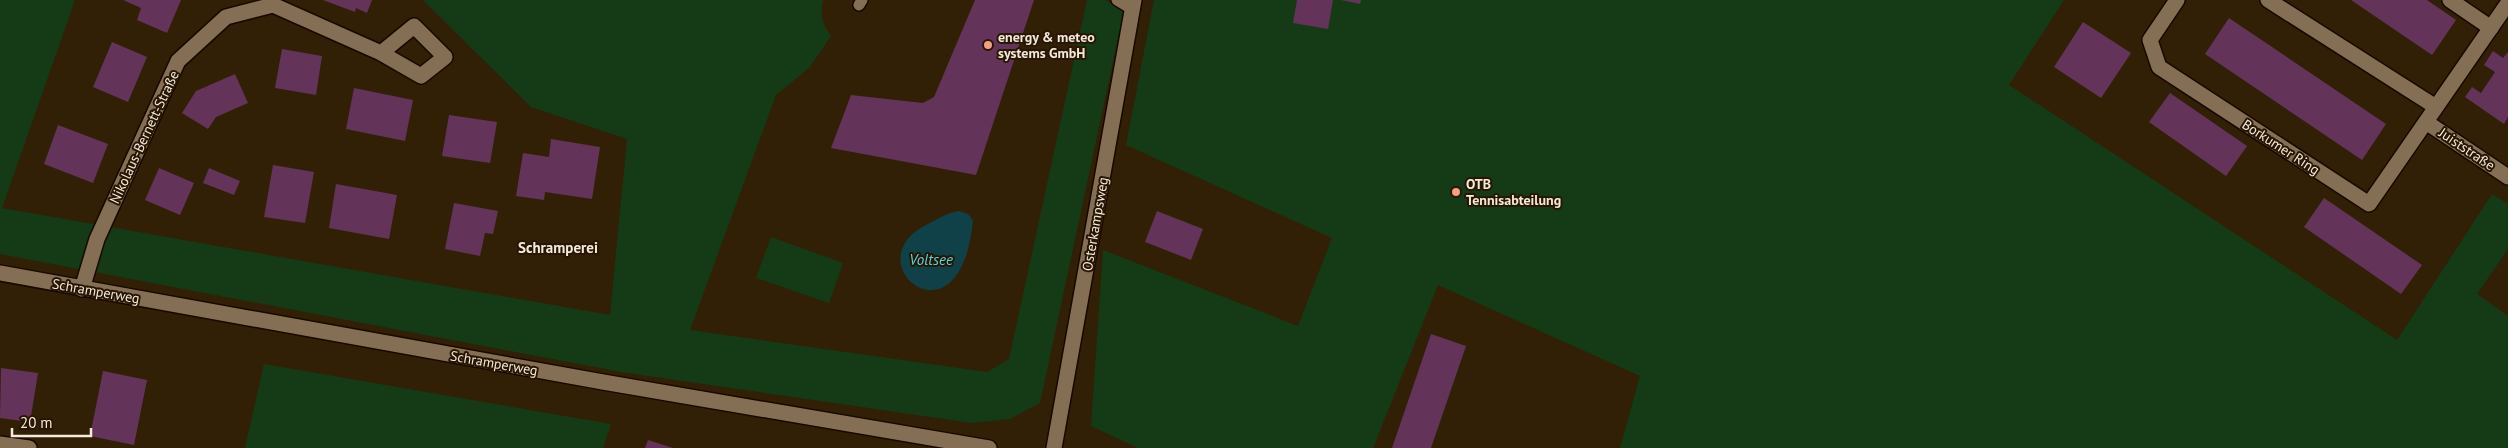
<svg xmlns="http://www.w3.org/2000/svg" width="2508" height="448" font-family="'PT Sans',sans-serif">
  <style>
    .green { fill: #143b16 }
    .water { fill: #104048 }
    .building { fill: #633359 }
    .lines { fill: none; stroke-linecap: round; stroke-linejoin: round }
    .lane-casing { stroke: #180900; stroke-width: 14 }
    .street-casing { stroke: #180900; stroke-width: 18 }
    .lane { stroke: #846f55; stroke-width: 11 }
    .street { stroke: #846f55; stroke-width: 15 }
    .poi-dot { fill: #f39f84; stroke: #271600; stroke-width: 2 }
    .labels { text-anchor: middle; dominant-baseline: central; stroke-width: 4; stroke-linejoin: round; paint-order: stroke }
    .poi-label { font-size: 14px; font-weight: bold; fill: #f4e9da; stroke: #271600; text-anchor: start }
    .street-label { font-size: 14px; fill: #f4e9da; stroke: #271600 }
    .neighbourhood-label { font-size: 15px; font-weight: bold; fill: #f4e9da; stroke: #271600 }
    .water-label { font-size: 15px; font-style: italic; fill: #53d5ea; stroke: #271600 }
  </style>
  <rect width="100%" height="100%" fill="#312006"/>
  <g class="green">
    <path d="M0,0H75L2,208L610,315L627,139L531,107L423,0H823C820,15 822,24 831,36L809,68L776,95L690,330L987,372L1009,359L1087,0H1105L1124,10L1040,403L1010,419L972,423L621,372L0,254Z"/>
    <polygon points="1154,0 2064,0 2009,85 2397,340 2492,194 2508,204 2508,249 2477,294 2508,316 2508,448 1620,448 1640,376 1438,285 1373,448 1138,448 1091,426 1103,250 1298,326 1332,238 1126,145"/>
    <polygon points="771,237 843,263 829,303 756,278"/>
    <polygon points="264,364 611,424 603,448 245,448"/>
  </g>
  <path class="water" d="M959,211L968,214L973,220C961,352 854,264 924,226C936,220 946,213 959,211Z"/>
  <g class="building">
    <polygon points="123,0 181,0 167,33 137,20 141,8"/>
    <polygon points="323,0 372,0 367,13 356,8 355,12"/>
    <polygon points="975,0 1034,0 976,175 831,148 851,95 923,103 934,97"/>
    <polygon points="1297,0 1333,0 1328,29 1293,23"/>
    <polygon points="1341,0 1361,0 1360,4"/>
    <polygon points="2351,0 2427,0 2456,20 2432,55"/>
    <polygon points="2229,18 2386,124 2362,160 2205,54"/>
    <polygon points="2083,22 2131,53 2101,98 2054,67"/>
    <polygon points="112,42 147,57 128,102 93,87"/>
    <polygon points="282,49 322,56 316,95 275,88"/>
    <polygon points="2493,51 2503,58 2508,52 2508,117 2504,124 2465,97 2472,87 2481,93 2495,72 2484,65"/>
    <polygon points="235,74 248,103 216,117 208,129 182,113 196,91"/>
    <polygon points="354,88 413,100 405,141 346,129"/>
    <polygon points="2170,93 2247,146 2226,176 2149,122"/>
    <polygon points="449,115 497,122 490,163 442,156"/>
    <polygon points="58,125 108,144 93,183 44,164"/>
    <polygon points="551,139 600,147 592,199 545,192 544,200 516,196 523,153 549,157"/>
    <polygon points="273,165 314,172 305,223 264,217"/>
    <polygon points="159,168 194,183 180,215 145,200"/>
    <polygon points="209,168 240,181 234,195 203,183"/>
    <polygon points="336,184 397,195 389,239 329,228"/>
    <polygon points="2324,198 2422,265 2401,294 2304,227"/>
    <polygon points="454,203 498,211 493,234 485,233 480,256 445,249"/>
    <polygon points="1157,211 1203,229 1191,260 1145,242"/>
    <polygon points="1431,334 1466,346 1431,448 1392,448"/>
    <polygon points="1,368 38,373 30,422 0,418"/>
    <polygon points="103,371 147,380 134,445 90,436"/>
    <polygon points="648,440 673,448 645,448"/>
  </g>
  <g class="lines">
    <g class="lane-casing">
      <g id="lane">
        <polyline points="1117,0 1132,9"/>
        <polyline points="859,5 862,0"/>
      </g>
    </g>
    <g class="street-casing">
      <g id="street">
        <polyline points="2177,0 2150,40 2159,67 2369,204 2508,3"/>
        <polyline points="2268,0 2436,107"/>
        <polyline points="2450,0 2491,28"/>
        <polyline points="2426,122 2508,177"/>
        <polyline points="0,273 603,382 989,448"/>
        <polyline points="82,289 97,239 178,61 226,17 273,5 381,53 421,76 445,57 414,26 381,53"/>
        <polyline points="0,444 29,448"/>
        <polyline points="1054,448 1134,0"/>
      </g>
    </g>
    <use href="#lane" class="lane"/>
    <use href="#street" class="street"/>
  </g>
  <g class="poi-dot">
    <circle cx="988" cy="45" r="5"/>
    <circle cx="1456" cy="192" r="5"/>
  </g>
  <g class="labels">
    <g class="poi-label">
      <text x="998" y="37">energy &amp; meteo<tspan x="998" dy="16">systems GmbH</tspan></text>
      <text x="1466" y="184">OTB<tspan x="1466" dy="16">Tennisabteilung</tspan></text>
    </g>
    <g class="street-label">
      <text transform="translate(144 137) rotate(-65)">Nikolaus-Bernett-Straße</text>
      <text transform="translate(2281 147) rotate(33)">Borkumer Ring</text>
      <text transform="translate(2467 149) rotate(34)">Juiststraße</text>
      <text transform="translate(1095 224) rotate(-80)">Osterkampsweg</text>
      <text transform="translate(96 291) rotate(10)">Schramperweg</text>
      <text transform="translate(494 363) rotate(10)">Schramperweg</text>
    </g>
    <g class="neighbourhood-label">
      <text x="558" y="247">Schramperei</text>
    </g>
    <g class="water-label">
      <text x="931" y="259">Voltsee</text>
    </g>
  </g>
  <path d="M12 428v8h79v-8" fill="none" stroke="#f4e9da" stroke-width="2.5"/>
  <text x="20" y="428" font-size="15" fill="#f4e9da" stroke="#271600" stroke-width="4" paint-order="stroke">20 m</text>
</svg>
